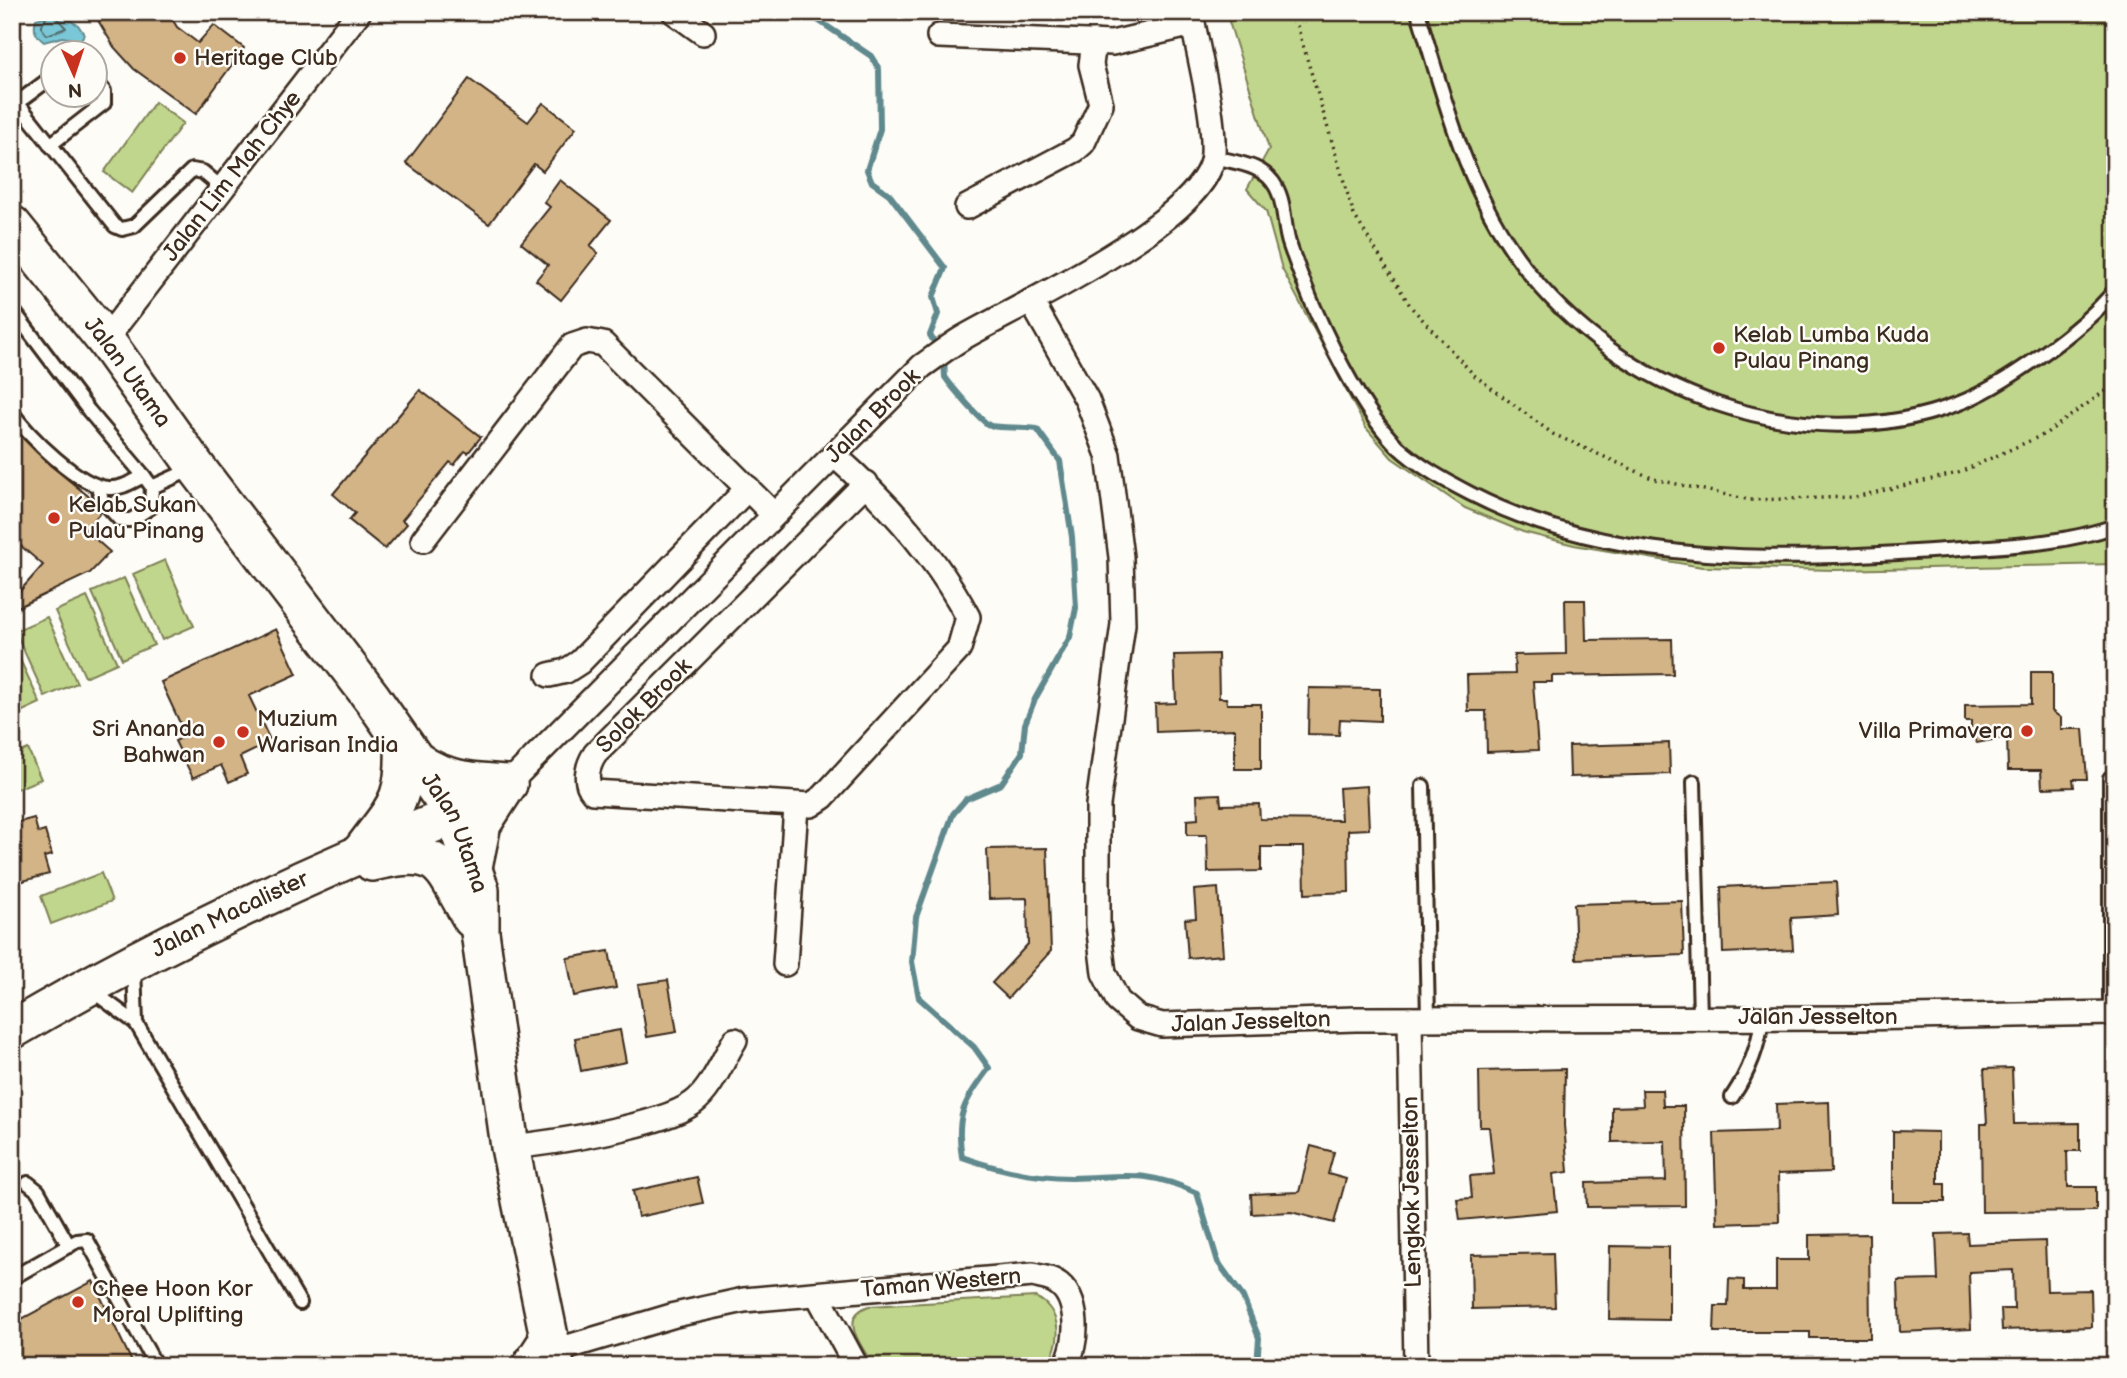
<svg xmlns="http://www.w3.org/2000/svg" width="2127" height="1378" font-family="'Balsamiq Sans',sans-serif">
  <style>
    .green { fill: #c0d68c; stroke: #7e8055; stroke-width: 2 }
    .water { fill: #7ac8d7; stroke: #61898d; stroke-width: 2 }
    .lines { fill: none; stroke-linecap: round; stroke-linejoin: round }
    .shore { stroke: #546968; stroke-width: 2 }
    .stream { stroke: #61898d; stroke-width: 6 }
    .building { fill: #d3b487; stroke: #3b2a1e; stroke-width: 2 }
    .lane-casing { stroke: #3b2a1e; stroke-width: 18 }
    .street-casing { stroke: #3b2a1e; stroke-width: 28 }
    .primary-casing { stroke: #3b2a1e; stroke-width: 42 }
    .path { stroke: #3b2a1e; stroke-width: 3.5; stroke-dasharray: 2 5; stroke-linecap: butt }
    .lane { stroke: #fdfcf7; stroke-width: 12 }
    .street { stroke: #fdfcf7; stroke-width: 23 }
    .primary { stroke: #fdfcf7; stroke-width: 37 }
    .poi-dot { fill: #c8321e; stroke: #fdfcf7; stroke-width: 2.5 }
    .labels { text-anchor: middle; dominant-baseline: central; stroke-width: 5; stroke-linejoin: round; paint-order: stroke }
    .poi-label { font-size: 23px; fill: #3b2a1e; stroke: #fdfcf7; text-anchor: start }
    .street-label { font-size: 23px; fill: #3b2a1e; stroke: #fdfcf7 }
  </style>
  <rect width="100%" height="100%" fill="#fdfcf7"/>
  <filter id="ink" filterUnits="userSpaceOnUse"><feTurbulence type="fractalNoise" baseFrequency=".0143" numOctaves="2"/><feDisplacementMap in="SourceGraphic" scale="14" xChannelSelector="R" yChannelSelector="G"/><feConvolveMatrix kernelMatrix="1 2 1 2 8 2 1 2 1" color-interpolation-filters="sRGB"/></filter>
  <g filter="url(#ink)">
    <g class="green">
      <polygon points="1226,12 2115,12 2115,564 1835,570 1702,567 1574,545 1523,532 1465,508 1392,458 1366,428 1282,269 1266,211 1247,189 1269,149"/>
      <polygon points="155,102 183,123 132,193 104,172"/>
      <polygon points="165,560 194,626 162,640 133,574"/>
      <polygon points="124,578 154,645 122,659 92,592"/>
      <polygon points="87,597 117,663 85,677 55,611"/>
      <polygon points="47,617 77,683 45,697 15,631"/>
      <polygon points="12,642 40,703 12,716"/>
      <polygon points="28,749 41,779 12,791 12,756"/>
      <polygon points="101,873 112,901 51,924 41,896"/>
      <path d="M1035,1297C1062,1309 1064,1345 1045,1366H874C862,1347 837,1317 869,1306Z"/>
    </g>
    <path class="water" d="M57,13L78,25L84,34L81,40L62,37L44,42C35,35 33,30 36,19Z"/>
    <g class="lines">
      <polyline class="shore" points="49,12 41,27 47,35 66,28 57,18 56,12"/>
      <g class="stream">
        <polyline points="806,12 871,56 879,69 880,129 867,170 872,182 889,194 945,268 933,297 938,314 930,335 938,349"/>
        <path d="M944,359L945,377C951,386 983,424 991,426C1002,428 1022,427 1037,429L1060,461L1072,537L1076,608L1070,637L1035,699L1025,724L1022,753L1001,784L966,799L953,814L916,917L912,962L919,998L974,1047L989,1068C964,1102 955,1115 962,1157C998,1170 1034,1178 1072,1178C1125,1177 1146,1169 1197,1193L1218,1262L1243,1297L1259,1338L1257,1366"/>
      </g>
    </g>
    <g class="building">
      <polygon points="93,12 168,12 177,27 198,43 214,25 244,48 196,114 134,69 114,47"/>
      <polygon points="469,79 528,122 543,103 576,128 543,171 534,164 489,224 406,163"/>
      <polygon points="560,180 611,220 590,246 598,253 561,300 536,280 548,265 521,243 550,207 544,202"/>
      <polygon points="420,390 481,437 468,453 465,451 454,465 450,462 402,520 407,524 385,549 349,520 355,513 333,494"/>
      <polygon points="12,427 50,465 92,499 101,512 85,530 110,552 90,573 12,610 12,600 43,565 14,540 20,534 12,527"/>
      <polygon points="1565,600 1585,600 1586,640 1672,639 1673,674 1552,676 1552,682 1533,682 1538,750 1487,752 1486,711 1468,711 1467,675 1515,674 1514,655 1566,654"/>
      <polygon points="276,629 297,674 249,696 271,742 240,757 247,774 229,782 221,765 193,778 175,741 186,736 161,682"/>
      <polygon points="1218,654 1219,698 1226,698 1227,704 1261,704 1261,769 1235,769 1235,729 1156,732 1155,704 1176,703 1174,655"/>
      <polygon points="2031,672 2052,672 2052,711 2061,718 2061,729 2083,729 2087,779 2073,779 2074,787 2042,788 2041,770 2008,770 2007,737 1977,743 1971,734 1971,721 1965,721 1965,705 2031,704"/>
      <polygon points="1309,688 1380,689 1380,721 1340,719 1339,735 1308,734"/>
      <polygon points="1669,743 1670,774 1570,777 1569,746"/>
      <polygon points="1367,786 1369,829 1348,830 1349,892 1305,894 1304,847 1261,847 1261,871 1208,872 1207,835 1187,835 1187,820 1198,819 1197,795 1220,794 1221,805 1259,804 1260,819 1341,820 1339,788"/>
      <polygon points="34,818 38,833 45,831 52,855 44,857 49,874 12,884 12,824"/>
      <polygon points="1047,848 1051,951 1008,998 992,983 1028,944 1027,898 989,899 987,849"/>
      <polygon points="1836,882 1838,915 1791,918 1793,950 1723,953 1721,887"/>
      <polygon points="1218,888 1223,955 1188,958 1185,919 1196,918 1194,890"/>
      <polygon points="1682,901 1684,955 1576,959 1574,904"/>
      <polygon points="609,951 616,988 574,996 567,958"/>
      <polygon points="668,980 677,1032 647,1037 638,984"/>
      <polygon points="620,1030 626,1062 581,1071 575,1038"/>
      <polygon points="2012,1068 2014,1124 2080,1123 2080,1151 2067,1151 2068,1187 2096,1187 2096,1211 1982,1212 1981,1124 1987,1124 1984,1069"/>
      <polygon points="1565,1069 1564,1125 1568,1172 1553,1174 1557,1211 1460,1220 1457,1199 1472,1198 1470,1176 1494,1174 1489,1127 1480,1127 1479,1071"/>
      <polygon points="1642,1090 1662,1090 1663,1106 1684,1106 1685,1206 1587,1207 1586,1183 1666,1181 1665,1141 1612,1142 1612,1107 1643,1106"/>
      <polygon points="1829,1102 1831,1172 1778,1174 1779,1222 1717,1224 1714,1133 1777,1131 1776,1104"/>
      <polygon points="1893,1131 1938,1132 1938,1184 1945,1184 1945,1202 1893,1202"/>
      <polygon points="1311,1146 1334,1152 1328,1174 1346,1179 1334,1223 1291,1212 1252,1214 1251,1194 1299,1192"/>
      <polygon points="697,1177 703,1203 638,1217 633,1191"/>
      <polygon points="1967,1233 1968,1244 2045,1241 2047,1291 2091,1290 2092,1327 2002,1330 2001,1309 2014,1309 2013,1270 1969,1272 1971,1329 1900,1332 1898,1281 1938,1280 1936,1234"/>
      <polygon points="1869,1234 1870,1338 1810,1338 1810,1332 1714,1332 1715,1306 1728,1306 1729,1279 1744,1280 1744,1290 1776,1290 1776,1260 1809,1260 1809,1235"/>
      <polygon points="1610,1246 1669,1247 1669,1320 1609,1319"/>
      <polygon points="1553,1253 1555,1307 1472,1309 1471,1255"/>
      <polygon points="93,1281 134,1366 12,1366 12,1324"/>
    </g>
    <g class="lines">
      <g class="lane-casing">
        <g id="lane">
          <path d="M1418,12C1445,100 1466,190 1523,265C1619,393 1803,462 1957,404C1986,393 2015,374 2040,356C2067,337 2094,316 2115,290"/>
          <polyline points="12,96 115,226 122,229 134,226 192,170 203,172 222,188"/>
          <polyline points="17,103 52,77"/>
          <polyline points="50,145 104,103 104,91 94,79"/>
          <path d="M1214,157C1236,163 1264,164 1276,187C1286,204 1283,228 1290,246C1311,306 1353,401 1397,446C1418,466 1446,481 1471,494C1615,568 1788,561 1945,550C2000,546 2062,545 2115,526"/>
          <polyline points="12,309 89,411 144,476 152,487 151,507 131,520 120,520 102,500 98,487"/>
          <polyline points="12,321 12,359"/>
          <path d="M12,412C27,435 81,488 109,488C122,489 133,481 144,476"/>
          <polyline points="152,487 194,468"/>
          <polyline points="1694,782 1700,1017"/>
          <polyline points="1423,786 1428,1018"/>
          <polyline points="134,966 136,1023 300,1303"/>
          <polyline points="91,990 136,1023"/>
          <polyline points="2110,1013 2110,778"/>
          <path d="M1732,1097C1749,1072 1759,1047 1762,1017"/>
          <polyline points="28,1183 38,1191 69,1246"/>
          <polyline points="12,1278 77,1241 87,1240 156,1366"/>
        </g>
      </g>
      <g class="street-casing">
        <g id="street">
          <polyline points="674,12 703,33"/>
          <polyline points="939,36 1112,43 1193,24"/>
          <polyline points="967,207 1075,150 1083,143 1101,104 1091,65 1094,42"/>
          <polyline points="1031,301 1087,400 1108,455 1121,557 1123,624 1098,805 1098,924 1104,973 1118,1001 1138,1018 1162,1025 1356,1019 1859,1018 2115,1013"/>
          <polyline points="105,340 359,12"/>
          <path d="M834,455C886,501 936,556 968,617L959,649L823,797L811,805L593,792C583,781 588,765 595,754L866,483"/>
          <polyline points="423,540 572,346 587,341 603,344 773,514"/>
          <polyline points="549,675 566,671 580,662 748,488"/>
          <path d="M454,815L508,784L922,366C935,357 948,347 961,339C1015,307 1210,219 1213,154C1215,114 1198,54 1191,12"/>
          <polyline points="785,964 796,807"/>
          <polyline points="1410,1019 1416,1366"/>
          <path d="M510,1147C551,1143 662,1126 693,1103C712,1089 723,1059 735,1040"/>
          <polyline points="817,1294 856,1366"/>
          <path d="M551,1352L675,1315L744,1300L1033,1275C1039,1277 1049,1278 1054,1281C1081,1295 1079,1345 1065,1366"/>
          <polyline points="523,1366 540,1340 543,1326"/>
        </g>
      </g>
      <g class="primary-casing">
        <g id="primary">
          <path id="s1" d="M12,225L105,340L196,467L372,698L454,815L480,890V932L510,1147L555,1366"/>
          <path d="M417,761C443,781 476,782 508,784"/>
          <path d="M362,851C394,807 406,803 404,744"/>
          <path d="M372,862C443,845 440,865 472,919"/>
          <polyline points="473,867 482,824 508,784"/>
          <path id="s2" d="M12,1030C154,946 302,876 454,815"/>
        </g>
      </g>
      <polyline class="path" points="1293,12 1354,215 1411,307 1474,375 1553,434 1654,479 1750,500 1855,497 1958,473 2045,434 2115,384"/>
      <use href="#lane" class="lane"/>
      <use href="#street" class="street"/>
      <use href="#primary" class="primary"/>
    </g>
  </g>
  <g class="poi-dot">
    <circle cx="180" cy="58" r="7"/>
    <circle cx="1719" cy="348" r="7"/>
    <circle cx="54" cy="518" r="7"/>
    <circle cx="2027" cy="731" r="7"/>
    <circle cx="243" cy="732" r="7"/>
    <circle cx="219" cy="742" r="7"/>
    <circle cx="78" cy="1302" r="7"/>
  </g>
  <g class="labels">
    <g class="poi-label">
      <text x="194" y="58">Heritage Club</text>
      <text x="1733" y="335">Kelab Lumba Kuda<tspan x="1733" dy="26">Pulau Pinang</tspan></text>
      <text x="68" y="505">Kelab Sukan<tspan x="68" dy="26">Pulau Pinang</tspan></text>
      <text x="257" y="719">Muzium<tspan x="257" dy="26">Warisan India</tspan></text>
      <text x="205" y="729" text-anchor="end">Sri Ananda<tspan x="205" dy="26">Bahwan</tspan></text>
      <text x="2013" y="731" text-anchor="end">Villa Primavera</text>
      <text x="92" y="1289">Chee Hoon Kor<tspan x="92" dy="26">Moral Uplifting</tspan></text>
    </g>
    <g class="street-label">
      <text transform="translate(232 176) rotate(-52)">Jalan Lim Mah Chye</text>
      <text stroke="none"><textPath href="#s1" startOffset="187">Jalan Utama</textPath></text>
      <text transform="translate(873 416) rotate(-45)">Jalan Brook</text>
      <text transform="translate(644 706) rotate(-45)">Solok Brook</text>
      <text stroke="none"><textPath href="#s1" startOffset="754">Jalan Utama</textPath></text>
      <text stroke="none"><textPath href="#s2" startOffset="247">Jalan Macalister</textPath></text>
      <text x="1818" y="1017">Jalan Jesselton</text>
      <text transform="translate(1251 1022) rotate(-2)">Jalan Jesselton</text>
      <text transform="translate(1412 1192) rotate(-91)">Lengkok Jesselton</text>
      <text transform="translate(941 1283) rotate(-5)">Taman Western</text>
    </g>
  </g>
  <rect width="2127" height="1378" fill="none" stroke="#fdfcf7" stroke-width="42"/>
  <rect x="21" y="21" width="2085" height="1336" fill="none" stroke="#3b2a1e" stroke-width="2.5" filter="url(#ink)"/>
  <g transform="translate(74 74) rotate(177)"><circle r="33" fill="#fdfcf7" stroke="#afa8a0" stroke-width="2"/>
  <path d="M0-5L12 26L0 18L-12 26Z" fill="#c8321e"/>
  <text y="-10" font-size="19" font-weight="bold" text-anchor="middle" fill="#3b2a1e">N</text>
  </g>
</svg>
